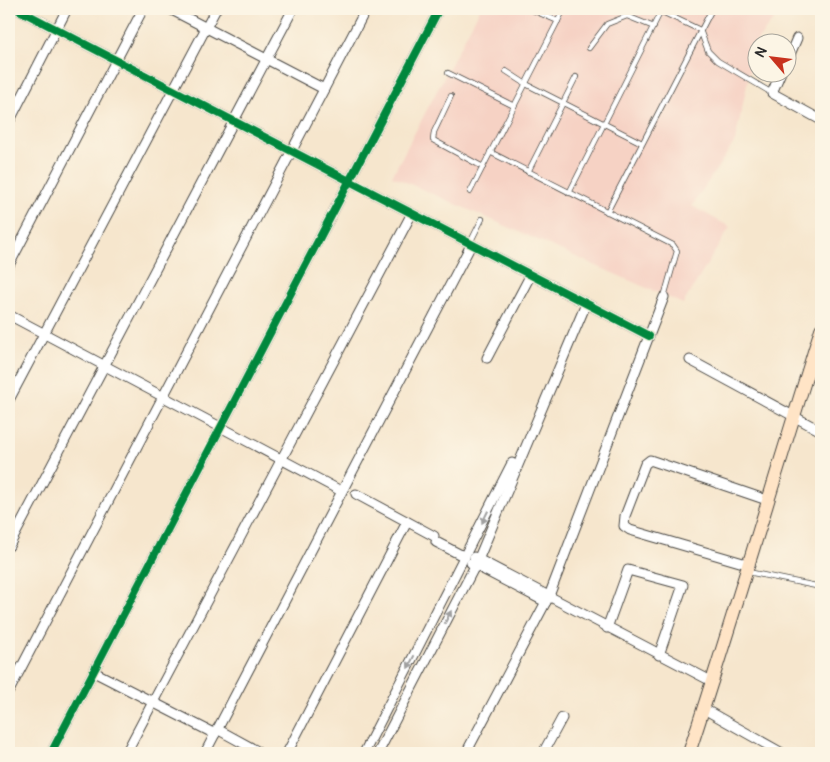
<svg xmlns="http://www.w3.org/2000/svg" width="830" height="762" font-family="Pangolin,sans-serif">
  <style>
    .built { fill: #f6d2c4 }
    .lines { fill: none; stroke-linecap: round; stroke-linejoin: round }
    .lane-casing { stroke: #494743; stroke-width: 6 }
    .street-casing { stroke: #494743; stroke-width: 11 }
    .secondary-casing { stroke: #494743; stroke-width: 14 }
    .lane { stroke: #fff; stroke-width: 4.5 }
    .street { stroke: #fff; stroke-width: 9 }
    .secondary { stroke: #ffe4c6; stroke-width: 12 }
    .cycleway-casing { stroke: #fcf5e5; stroke-width: 11 }
    .cycleway { stroke: #00873e; stroke-width: 8 }
    .oneway { fill: #a0a0a0 }
  </style>
  <rect width="100%" height="100%" fill="#fcf5e5"/>
  <filter id="ink" filterUnits="userSpaceOnUse"><feTurbulence type="fractalNoise" baseFrequency=".02" numOctaves="2"/><feDisplacementMap in="SourceGraphic" scale="10" xChannelSelector="R" yChannelSelector="G"/><feConvolveMatrix kernelMatrix="1 2 1 2 8 2 1 2 1" color-interpolation-filters="sRGB"/></filter>
  <filter id="wash" filterUnits="userSpaceOnUse"><feTurbulence type="fractalNoise" baseFrequency=".0096" numOctaves="4" result="noise"/><feDisplacementMap in="SourceGraphic" scale="20" xChannelSelector="R" yChannelSelector="G"/><feGaussianBlur stdDeviation="1.12" result="paint"/><feColorMatrix in="noise" values="0 0 0 0 0 0 0 0 0 0 0 0 0 0 0 0 0 1.4 0 .05"/><feComposite in="paint" operator="in"/></filter>
  <g filter="url(#wash)">
    <rect width="100%" height="100%" fill="#f6e6cd"/>
    <polygon class="built" points="480,9 782,9 756,42 735,141 692,206 730,227 683,304 392,176"/>
  </g>
  <g filter="url(#ink)">
    <g class="lines">
      <g class="lane-casing">
        <g id="lane">
          <polyline points="530,9 558,21"/>
          <polyline points="656,9 700,30 708,51 718,61 772,93"/>
          <polyline points="731,9 741,12"/>
          <polyline points="589,48 607,24 627,16 654,27"/>
          <polyline points="506,71 526,84 642,143"/>
          <polyline points="448,73 514,106"/>
          <polyline points="451,96 434,132 433,140 483,167"/>
          <polyline points="490,152 673,245 677,251 664,297"/>
          <polyline points="528,172 576,77"/>
          <polyline points="470,192 564,9"/>
          <polyline points="569,193 661,11"/>
          <polyline points="607,212 712,9"/>
          <polyline points="470,243 482,219"/>
          <polyline points="748,572 821,587"/>
        </g>
      </g>
      <g class="street-casing">
        <g id="street">
          <polyline points="17,9 649,336"/>
          <polyline points="170,9 324,89"/>
          <polyline points="788,59 797,38"/>
          <polyline points="781,72 772,93 821,120"/>
          <polyline points="9,122 67,9"/>
          <polyline points="9,265 143,9"/>
          <polyline points="9,315 341,491"/>
          <polyline points="487,358 530,276"/>
          <polyline points="690,360 821,431"/>
          <polyline points="9,400 216,9"/>
          <polyline points="356,494 434,536"/>
          <polyline points="436,542 465,557"/>
          <polyline points="9,546 293,9"/>
          <polyline points="474,557 713,682"/>
          <polyline points="471,563 546,602"/>
          <polyline points="750,565 630,530 624,526 625,516 645,464 650,460 767,500"/>
          <polyline points="607,628 628,570 683,585 659,655"/>
          <polyline points="94,672 215,734"/>
          <polyline points="9,691 366,9"/>
          <polyline points="704,709 782,753"/>
          <polyline points="217,729 261,753"/>
          <polyline points="51,753 439,9"/>
          <polyline points="126,753 411,215"/>
          <polyline points="205,753 471,245"/>
          <polyline points="287,753 407,522"/>
          <polyline points="364,753 512,463"/>
          <polyline points="378,753 478,560 586,304"/>
          <polyline points="466,753 549,596 664,297"/>
          <polyline points="543,753 562,718"/>
        </g>
      </g>
      <g class="secondary-casing">
        <path id="secondary" d="M689,753C735,612 777,470 821,329"/>
      </g>
      <use href="#lane" class="lane"/>
      <use href="#street" class="street"/>
      <use href="#secondary" class="secondary"/>
      <g class="cycleway-casing">
        <g id="cycleway">
          <polyline points="17,9 649,336"/>
          <polyline points="51,753 439,9"/>
        </g>
      </g>
      <use href="#cycleway" class="cycleway"/>
    </g>
    <defs><path id="oneway-solid" d="M-6-.8H1V-3.2L6.5 0L1 3.2V.8H-6Z" transform="scale(1.25)"/></defs>
    <g class="oneway">
      <use href="#oneway-solid" transform="translate(485 517) rotate(116)"/>
      <use href="#oneway-solid" transform="translate(448 617) rotate(-63)"/>
      <use href="#oneway-solid" transform="translate(411 662) rotate(117)"/>
    </g>
  </g>
  <rect width="830" height="762" fill="none" stroke="#fcf5e5" stroke-width="30"/>
  <g transform="translate(772 58) rotate(298)"><circle r="24" fill="#fcf5e5" stroke="#a8a49b"/>
  <path d="M0-4L9 19L0 12L-9 19Z" fill="#c8321e"/>
  <text y="-8" font-size="14" font-weight="bold" text-anchor="middle" fill="#2b2b2b">N</text>
  </g>
</svg>
